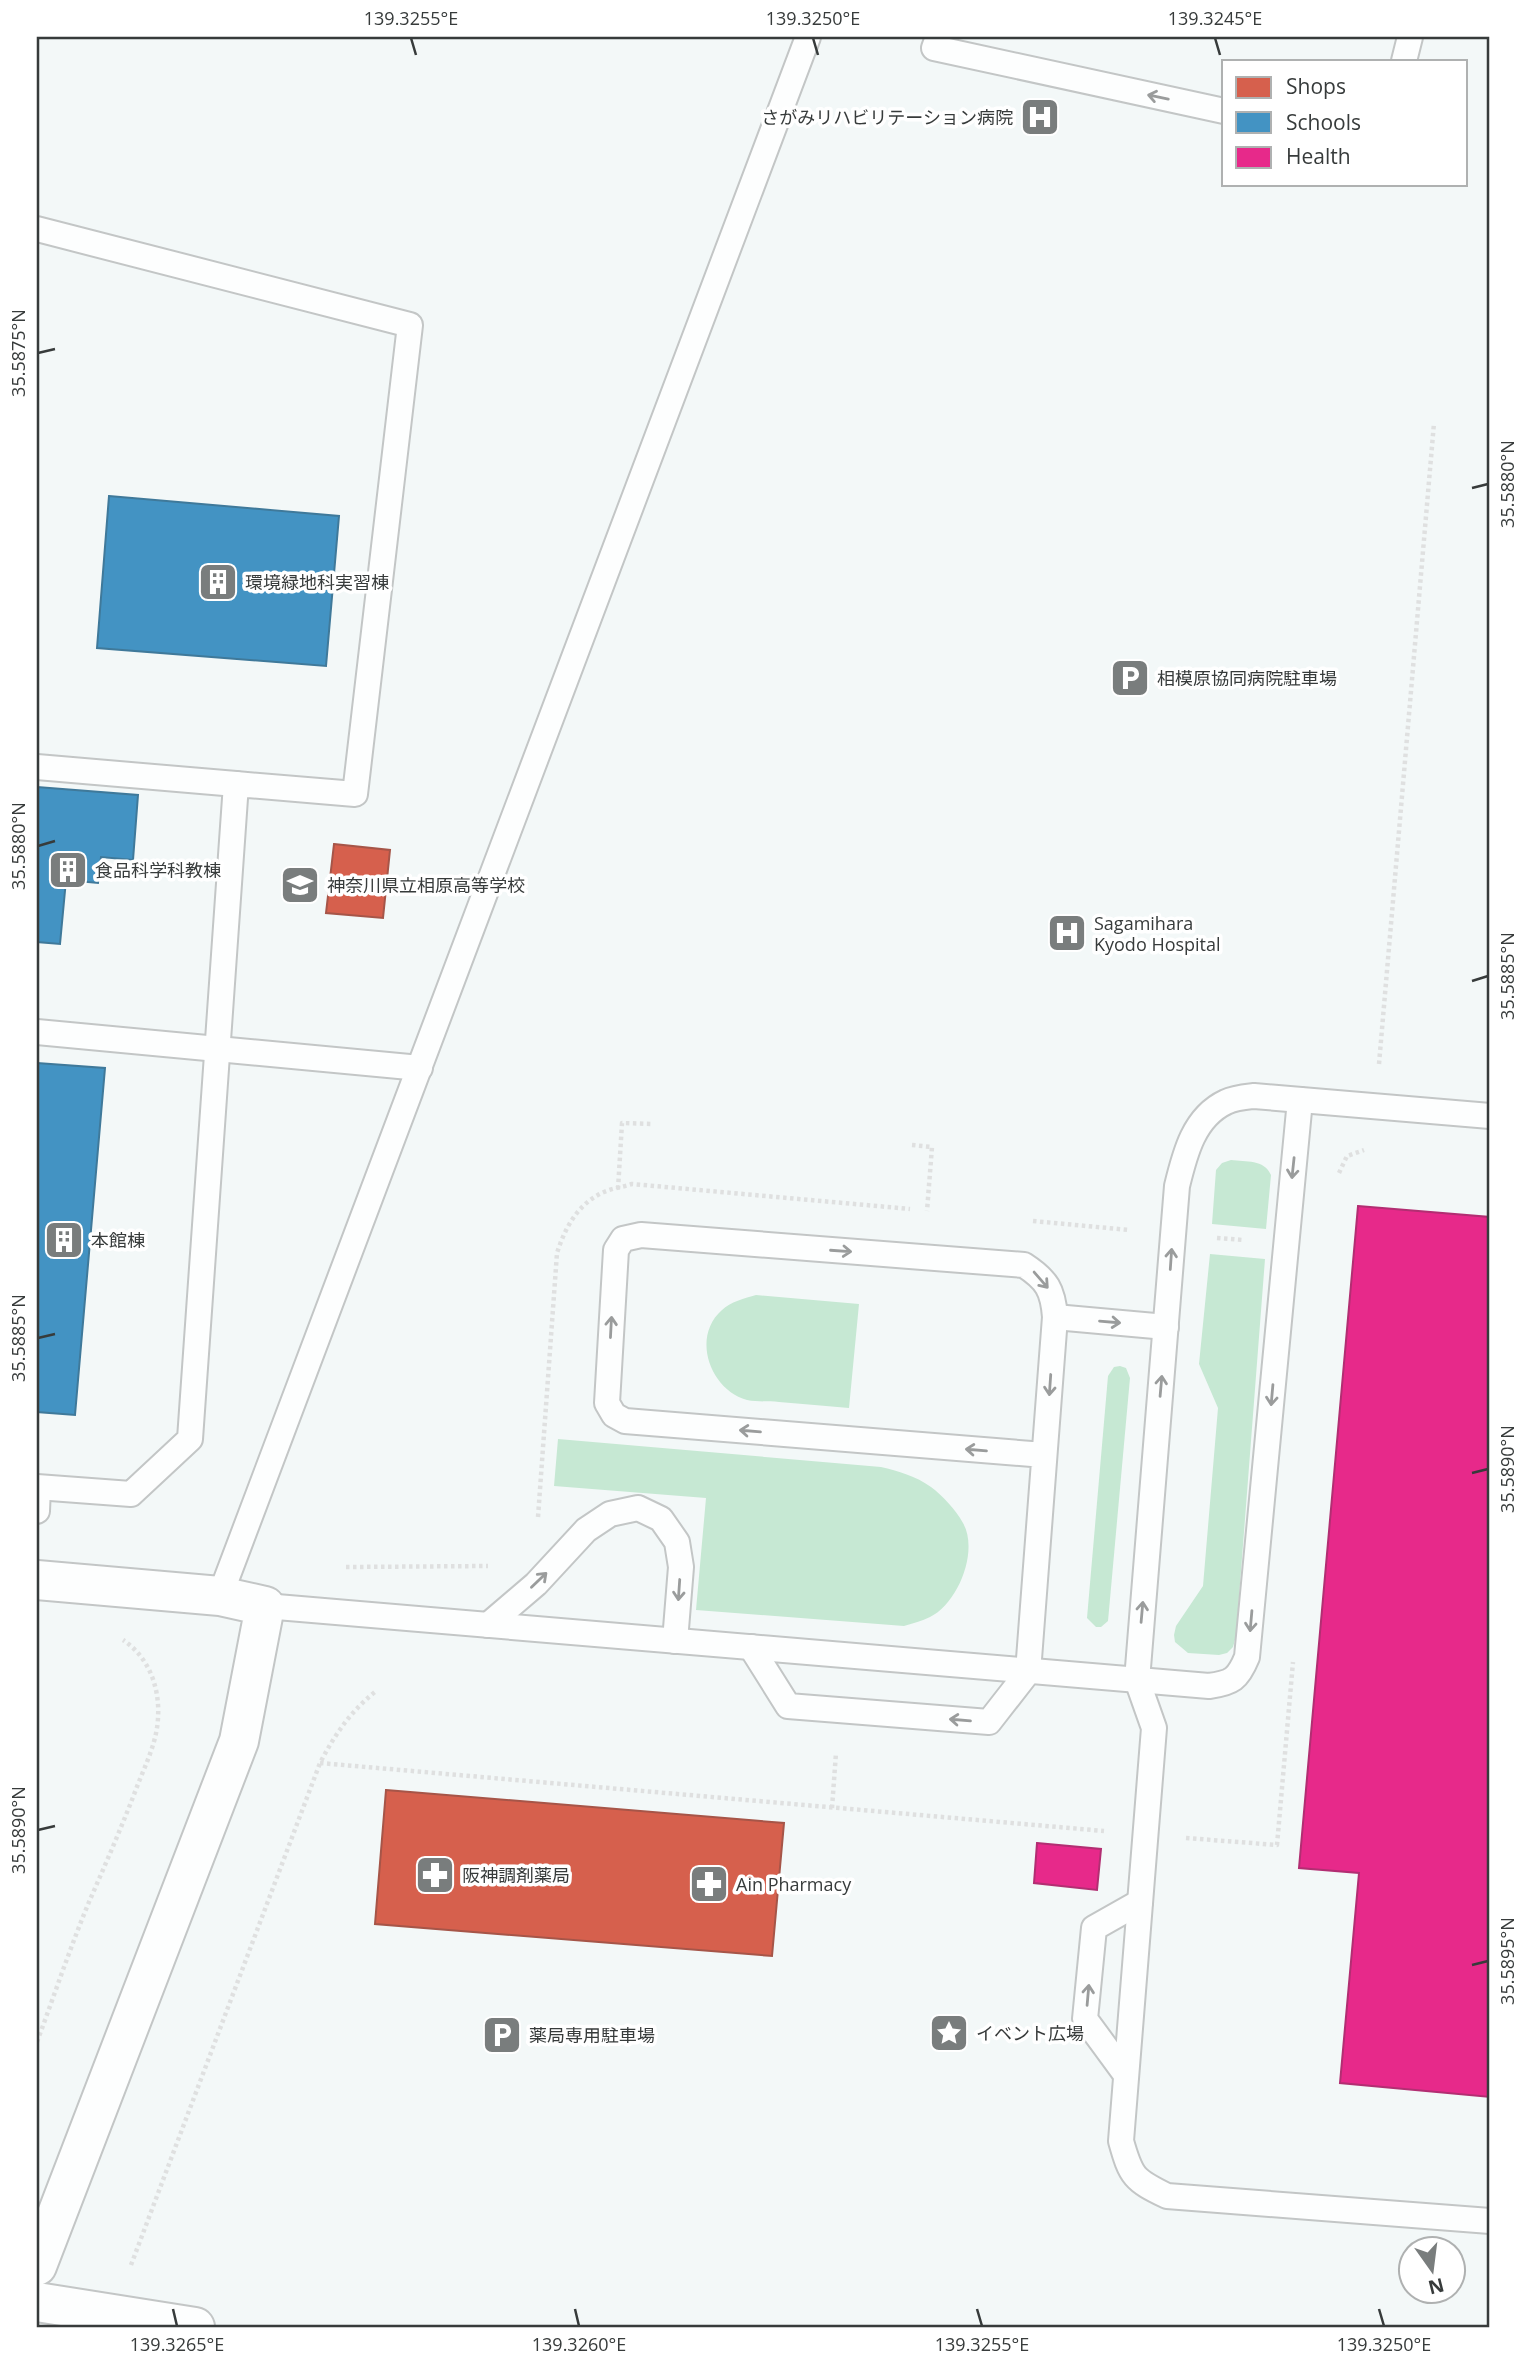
<svg xmlns="http://www.w3.org/2000/svg" width="1527" height="2364" font-family="'Open Sans','Noto Sans JP',sans-serif">
  <style>
    .green { fill: #c6e8d3 }
    .shops { fill: #d6604d; stroke: #a65548; stroke-width: 2 }
    .schools { fill: #4393c3; stroke: #3f799a; stroke-width: 2 }
    .health { fill: #e7298a; stroke: #b22e72; stroke-width: 2 }
    .lines { fill: none; stroke-linecap: round; stroke-linejoin: round }
    .service-casing { stroke: #c3c6c6; stroke-width: 28 }
    .tertiary-casing { stroke: #c3c6c6; stroke-width: 42 }
    .path { stroke: #dfe0e0; stroke-width: 4.5; stroke-dasharray: 3.5 3.5; stroke-linecap: butt }
    .service { stroke: #fdfefe; stroke-width: 24 }
    .tertiary { stroke: #fdfefe; stroke-width: 38 }
    .oneway { stroke: #9a9c9c }
    .ticks { fill: none; stroke: #373b3b; stroke-width: 2.5 }
    .labels { text-anchor: middle; dominant-baseline: central; stroke-width: 7; stroke-linejoin: round; paint-order: stroke }
    .poi-label { font-size: 18px; fill: #373b3b; stroke: #fff; text-anchor: start }
    .neatline { fill: none; stroke: #373b3b; stroke-width: 2.5 }
    .ticks-label { font-size: 18px; text-anchor: middle; fill: #373b3b }
  </style>
  <rect width="100%" height="100%" fill="#f3f8f8"/>
  <g class="green">
    <path d="M1231,1160C1246,1162 1264,1159 1271,1175L1266,1229L1212,1224L1216,1170L1222,1163Z"/>
    <polygon points="1210,1254 1265,1259 1236,1636 1233,1647 1227,1653 1219,1655 1188,1653 1175,1642 1174,1635 1176,1626 1203,1586 1218,1408 1199,1364"/>
    <path d="M756,1295L859,1304L849,1408C826,1406 803,1404 779,1402C769,1401 757,1402 747,1400C710,1390 691,1337 722,1310C730,1302 745,1298 756,1295Z"/>
    <polygon points="1120,1366 1126,1368 1130,1378 1108,1621 1101,1627 1096,1627 1087,1618 1108,1376 1114,1367"/>
    <path d="M558,1439L881,1467C898,1471 916,1476 931,1487C942,1495 956,1510 963,1523C979,1551 958,1603 930,1617C922,1621 913,1623 904,1626L696,1610L706,1498L554,1486Z"/>
  </g>
  <g class="shops">
    <polygon points="334,844 390,850 383,918 326,913"/>
    <polygon points="386,1790 784,1823 772,1956 375,1924"/>
  </g>
  <g class="schools">
    <polygon points="109,496 339,516 326,666 97,648"/>
    <polygon points="37,787 138,795 133,860 101,857 98,883 66,880 60,944 37,942"/>
    <polygon points="37,1063 105,1068 75,1415 37,1412"/>
  </g>
  <g class="health">
    <polygon points="1358,1206 1490,1217 1490,2097 1340,2083 1359,1873 1299,1868"/>
    <polygon points="1037,1843 1101,1849 1097,1890 1034,1883"/>
  </g>
  <g class="lines">
    <g class="service-casing">
      <g id="service">
        <polyline points="938,37 934,48 1224,111"/>
        <polyline points="1404,61 1410,37"/>
        <polyline points="37,229 410,325 355,794 236,784 190,1439 131,1494 37,1487"/>
        <polyline points="37,767 236,784"/>
        <polyline points="37,1032 420,1068"/>
        <path d="M1490,1116L1254,1096C1245,1097 1234,1098 1226,1102C1194,1117 1185,1153 1177,1186L1137,1680L1154,1728L1121,2141C1131,2177 1134,2180 1167,2196L1490,2221"/>
        <polyline points="1055,1317 1166,1327"/>
        <polyline points="37,1511 38,1488"/>
        <polyline points="220,1596 808,37"/>
        <path d="M265,1606L1209,1686C1232,1683 1238,1679 1247,1657L1300,1100"/>
        <polyline points="488,1625 536,1584 586,1530 610,1514 638,1508 661,1519 677,1542 681,1567 675,1641"/>
        <path d="M751,1647L788,1706L989,1722L1028,1672L1055,1317C1053,1290 1047,1280 1024,1265L641,1235L623,1239L616,1250L607,1403L614,1415L625,1421L1044,1455"/>
        <polyline points="1126,2075 1085,2019 1094,1928 1140,1902"/>
      </g>
    </g>
    <g class="tertiary-casing">
      <g id="tertiary">
        <polyline points="37,1580 220,1596 265,1606 239,1741 37,2266"/>
        <polyline points="37,2302 195,2327"/>
      </g>
    </g>
    <g class="path">
      <polyline points="1379,1064 1434,423"/>
      <polyline points="912,1145 932,1147 927,1211"/>
      <polyline points="1339,1173 1347,1156 1364,1150"/>
      <polyline points="618,1189 622,1123 653,1124"/>
      <polyline points="1033,1221 1129,1230"/>
      <polyline points="1217,1238 1243,1240"/>
      <path d="M538,1517L557,1253C565,1228 578,1203 604,1192C613,1188 623,1187 632,1184L910,1209"/>
      <polyline points="346,1567 488,1566"/>
      <polyline points="320,1763 1104,1831"/>
      <polyline points="832,1808 836,1753"/>
      <polyline points="1186,1838 1277,1845 1293,1662"/>
      <path d="M37,2042C54,1996 70,1948 89,1902C106,1863 123,1824 138,1784C146,1764 157,1741 158,1718C160,1688 149,1657 123,1640"/>
      <path d="M131,2265L320,1763C335,1734 351,1711 376,1691"/>
    </g>
    <use href="#service" class="service"/>
    <use href="#tertiary" class="tertiary"/>
  </g>
  <defs><path id="oneway-shaft" d="M-6 0H5M1.5-3L5.5 0L1.5 3" fill="none" stroke-width="1.6" stroke-linecap="round" stroke-linejoin="round" transform="scale(1.75)"/></defs>
  <g class="oneway">
    <use href="#oneway-shaft" transform="translate(1158 97) rotate(-168)"/>
    <use href="#oneway-shaft" transform="translate(1293 1168) rotate(96)"/>
    <use href="#oneway-shaft" transform="translate(841 1251) rotate(4)"/>
    <use href="#oneway-shaft" transform="translate(1171 1259) rotate(-86)"/>
    <use href="#oneway-shaft" transform="translate(1041 1280) rotate(49)"/>
    <use href="#oneway-shaft" transform="translate(1110 1322) rotate(5)"/>
    <use href="#oneway-shaft" transform="translate(611 1327) rotate(-87)"/>
    <use href="#oneway-shaft" transform="translate(1050 1385) rotate(94)"/>
    <use href="#oneway-shaft" transform="translate(1161 1386) rotate(-85)"/>
    <use href="#oneway-shaft" transform="translate(1272 1395) rotate(95)"/>
    <use href="#oneway-shaft" transform="translate(750 1431) rotate(-175)"/>
    <use href="#oneway-shaft" transform="translate(976 1450) rotate(-175)"/>
    <use href="#oneway-shaft" transform="translate(539 1580) rotate(-44)"/>
    <use href="#oneway-shaft" transform="translate(679 1590) rotate(94)"/>
    <use href="#oneway-shaft" transform="translate(1142 1612) rotate(-85)"/>
    <use href="#oneway-shaft" transform="translate(1251 1621) rotate(95)"/>
    <use href="#oneway-shaft" transform="translate(960 1720) rotate(-175)"/>
    <use href="#oneway-shaft" transform="translate(1088 1995) rotate(-85)"/>
  </g>
  <path class="ticks" d="M411,38L416,55M813,38L818,55M1215,38L1220,55M38,353L55,349M1472,488L1488,484M38,846L55,841M1472,981L1488,976M38,1338L55,1334M1472,1473L1488,1469M38,1830L55,1826M1472,1965L1488,1961M173,2309L177,2326M575,2309L579,2326M977,2309L982,2326M1379,2309L1384,2326"/>
  <defs>
    <g id="hospital-square" transform="scale(2.0125)"><rect x="-9" y="-9" width="18" height="18" rx="4" fill="#797d7d" stroke="#fff"/><path d="M-5-5h3v3.5h4V-5h3V5h-3V1.5h-4V5h-3Z" fill="#fff"/></g>
    <g id="building-square" transform="scale(2.0125)"><rect x="-9" y="-9" width="18" height="18" rx="4" fill="#797d7d" stroke="#fff"/><path d="M-4-6H4V6H1V3H-1V6H-4ZM-2.5-4.3h1.7v1.8h-1.7ZM.8-4.3h1.7v1.8H.8ZM-2.5-1h1.7V.8h-1.7ZM.8-1h1.7V.8H.8Z" fill="#fff"/></g>
    <g id="parking-square" transform="scale(2.0125)"><rect x="-9" y="-9" width="18" height="18" rx="4" fill="#797d7d" stroke="#fff"/><path d="M-3.5-5.5H1a3.5 3.5 0 0 1 0 7H-1V5.5H-3.5ZM-1-3.4V-.6H.8a1.4 1.4 0 0 0 0-2.8Z" fill="#fff"/></g>
    <g id="school-square" transform="scale(2.0125)"><rect x="-9" y="-9" width="18" height="18" rx="4" fill="#797d7d" stroke="#fff"/><path d="M0-5L7-2L0 1L-7-2ZM-4 1L0 2.5L4 1V4Q0 6-4 4Z" fill="#fff"/></g>
    <g id="pharmacy-square" transform="scale(2.0125)"><rect x="-9" y="-9" width="18" height="18" rx="4" fill="#797d7d" stroke="#fff"/><path d="M-2-6h4v4h4v4h-4v4h-4v-4h-4v-4h4Z" fill="#fff"/></g>
    <g id="sight-square" transform="scale(2.0125)"><rect x="-9" y="-9" width="18" height="18" rx="4" fill="#797d7d" stroke="#fff"/><path d="M0-6L1.8-2.2L6-1.7L2.9 1.2L3.7 5.4L0 3.3L-3.7 5.4L-2.9 1.2L-6-1.7L-1.8-2.2Z" fill="#fff"/></g>
  </defs>
  <g fill-rule="evenodd">
    <use href="#hospital-square" x="1040" y="117"/>
    <use href="#building-square" x="218" y="582"/>
    <use href="#parking-square" x="1130" y="678"/>
    <use href="#building-square" x="68" y="870"/>
    <use href="#school-square" x="300" y="885"/>
    <use href="#hospital-square" x="1067" y="933"/>
    <use href="#building-square" x="64" y="1240"/>
    <use href="#pharmacy-square" x="435" y="1875"/>
    <use href="#pharmacy-square" x="709" y="1884"/>
    <use href="#sight-square" x="949" y="2033"/>
    <use href="#parking-square" x="502" y="2035"/>
  </g>
  <g class="labels">
    <g class="poi-label">
      <text x="1013" y="117" text-anchor="end">さがみリハビリテーション病院</text>
      <text x="245" y="582">環境緑地科実習棟</text>
      <text x="1157" y="678">相模原協同病院駐車場</text>
      <text x="95" y="870">食品科学科教棟</text>
      <text x="327" y="885">神奈川県立相原高等学校</text>
      <text x="1094" y="923">Sagamihara<tspan x="1094" dy="21">Kyodo Hospital</tspan></text>
      <text x="91" y="1240">本館棟</text>
      <text x="462" y="1875">阪神調剤薬局</text>
      <text x="736" y="1884">Ain Pharmacy</text>
      <text x="976" y="2033">イベント広場</text>
      <text x="529" y="2035">薬局専用駐車場</text>
    </g>
  </g>
  <rect width="1527" height="2364" fill="none" stroke="#ffffff" stroke-width="77"/>
  <rect x="1222" y="60" width="245" height="126" fill="#ffffff" stroke="#afb1b1" stroke-width="2"/>
  <rect x="1236" y="77" width="35" height="21" fill="#d6604d" stroke="#afb1b1" stroke-width="2"/>
  <text x="1286" y="94" font-size="21" fill="#373b3b">Shops</text>
  <rect x="1236" y="112" width="35" height="21" fill="#4393c3" stroke="#afb1b1" stroke-width="2"/>
  <text x="1286" y="130" font-size="21" fill="#373b3b">Schools</text>
  <rect x="1236" y="147" width="35" height="21" fill="#e7298a" stroke="#afb1b1" stroke-width="2"/>
  <text x="1286" y="164" font-size="21" fill="#373b3b">Health</text>
  <g transform="translate(1432 2270) rotate(166)"><circle r="33" fill="#ffffff" stroke="#afb1b1" stroke-width="2"/>
  <path d="M0-5L12 26L0 18L-12 26Z" fill="#797d7d"/>
  <text y="-10" font-size="19" font-weight="bold" text-anchor="middle" fill="#373b3b">N</text>
  </g>
  <rect x="38" y="38" width="1450" height="2288" class="neatline"/>
  <g class="ticks-label">
    <text x="411" y="25">139.3255°E</text>
    <text x="813" y="25">139.3250°E</text>
    <text x="1215" y="25">139.3245°E</text>
    <text transform="translate(19 353) rotate(-90)" y="6">35.5875°N</text>
    <text transform="translate(1508 484) rotate(-90)" y="6">35.5880°N</text>
    <text transform="translate(19 846) rotate(-90)" y="6">35.5880°N</text>
    <text transform="translate(1508 976) rotate(-90)" y="6">35.5885°N</text>
    <text transform="translate(19 1338) rotate(-90)" y="6">35.5885°N</text>
    <text transform="translate(1508 1469) rotate(-90)" y="6">35.5890°N</text>
    <text transform="translate(19 1830) rotate(-90)" y="6">35.5890°N</text>
    <text transform="translate(1508 1961) rotate(-90)" y="6">35.5895°N</text>
    <text x="177" y="2351">139.3265°E</text>
    <text x="579" y="2351">139.3260°E</text>
    <text x="982" y="2351">139.3255°E</text>
    <text x="1384" y="2351">139.3250°E</text>
  </g>
</svg>
